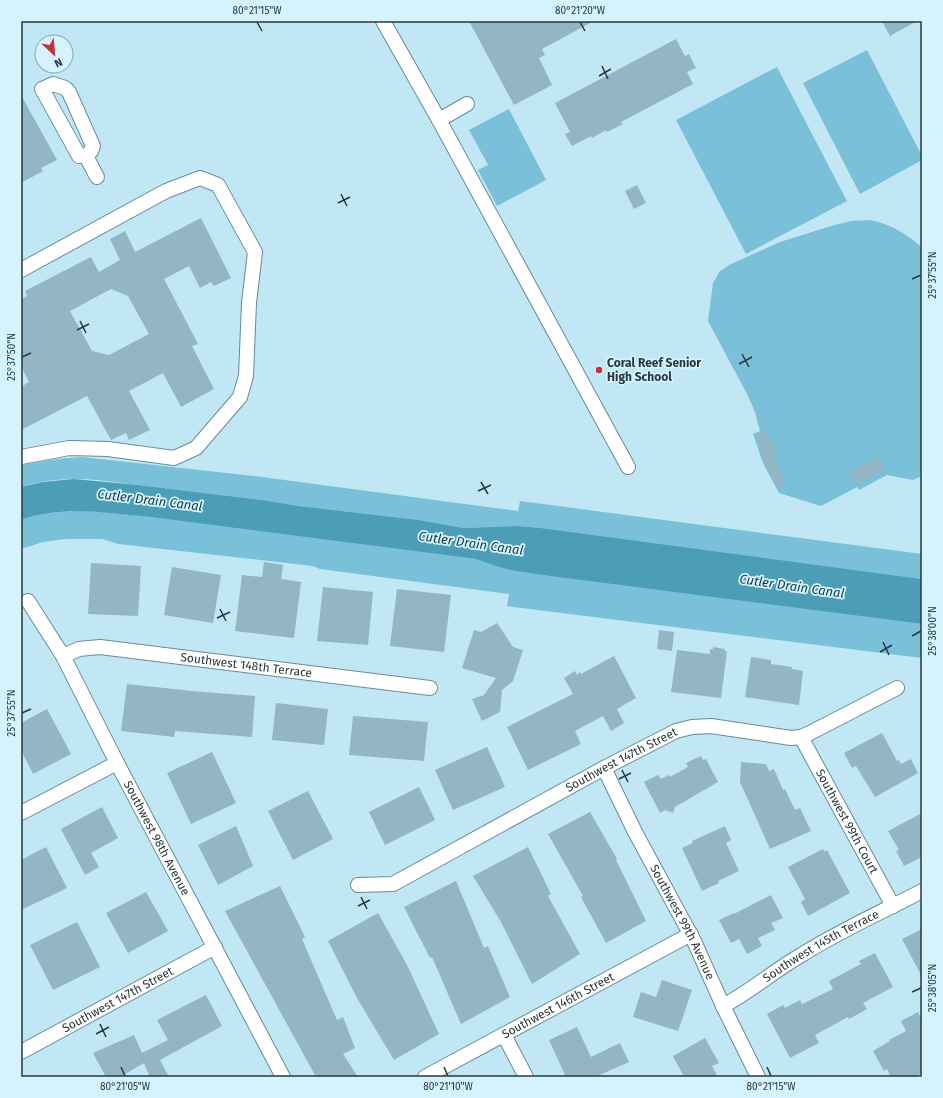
<svg xmlns="http://www.w3.org/2000/svg" width="943" height="1098" font-family="'Fira Sans',sans-serif">
  <style>
    .green { fill: #79c0d8 }
    .water { fill: #4c9eb8 }
    .building { fill: #92b6c3; fill-rule: evenodd }
    .lines { fill: none; stroke-linecap: round; stroke-linejoin: round }
    .minor-casing { stroke: #688c98; stroke-width: 16 }
    .minor { stroke: #fff; stroke-width: 14 }
    .ticks { fill: none; stroke: #29383d; stroke-width: 1.5 }
    .poi-dot { fill: #c23236; stroke: #d4f3fd; stroke-width: 1.5 }
    .labels { text-anchor: middle; dominant-baseline: central; stroke-width: 3.5; stroke-linejoin: round; paint-order: stroke }
    .poi-label { font-size: 12px; font-weight: bold; fill: #29383d; stroke: #d4f3fd; text-anchor: start }
    .street-label { font-size: 12px; fill: #29383d; stroke: #d4f3fd }
    .water-label { font-size: 13px; font-style: italic; fill: #133a45; stroke: #d4f3fd }
    .neatline { fill: none; stroke: #29383d; stroke-width: 1.5 }
    .ticks-label { font-size: 10px; text-anchor: middle; fill: #29383d }
  </style>
  <rect width="100%" height="100%" fill="#c1e7f4"/>
  <g class="green">
    <polygon points="867,50 922,156 922,160 860,194 803,83"/>
    <polygon points="777,67 847,201 746,254 676,120"/>
    <polygon points="509,109 546,180 497,206 478,170 488,165 469,130"/>
    <path d="M870,220C893,225 904,233 922,247V476L913,480L887,475L859,490L857,487L821,506L779,493L763,463L753,434L760,431L755,412L747,394L708,321L713,283L720,271L731,264L780,242L831,226L851,221Z"/>
    <path d="M82,457L262,477L518,511L520,501L922,554V579L541,528L518,526L464,528L419,520L299,506L263,500L97,480C72,478 45,479 21,487V465L56,459Z"/>
    <path d="M78,511L104,512L150,517L476,559L515,571L557,577L922,624V658L507,606L509,594L320,569L313,566L118,544L103,539H65L43,542L21,549V520C40,513 58,512 78,511Z"/>
  </g>
  <path class="water" d="M74,479L138,485L263,500L299,506L419,520L464,528L518,526L541,528L922,579V624L557,577L515,571L496,566L476,559L150,517C107,513 63,505 21,520V487L42,482Z"/>
  <g class="building">
    <polygon points="469,21 594,21 542,49 545,55 539,58 552,85 514,105"/>
    <polygon points="882,21 917,21 890,36"/>
    <polygon points="676,39 685,56 689,54 696,68 687,72 693,84 621,122 623,124 607,132 606,130 592,138 591,136 572,146 565,134 570,132 555,103"/>
    <polygon points="21,95 57,160 41,168 43,171 21,183"/>
    <polygon points="637,185 646,203 634,209 625,191"/>
    <path d="M201,218L231,278L214,286L211,282L200,288L189,266L164,279L198,344L192,346L214,389L181,407L163,373L129,391L150,430L129,440L126,433L111,440L87,396L21,430V387L29,382L21,366V299L27,296L25,291L91,257L99,272L120,260L110,239L125,231L135,252ZM111,289L128,296L149,334L109,355L92,351L70,311Z"/>
    <polygon points="766,430 776,451 772,453 786,484 777,489 761,456 764,454 755,436"/>
    <polygon points="878,457 885,470 856,485 849,472"/>
    <polygon points="264,562 283,565 281,579 301,582 294,638 235,631 242,575 262,577"/>
    <polygon points="91,563 141,566 138,616 88,614"/>
    <polygon points="172,567 221,575 213,623 164,615"/>
    <polygon points="323,587 373,592 368,645 317,641"/>
    <polygon points="397,589 451,595 444,652 390,646"/>
    <polygon points="497,623 513,647 523,650 513,681 502,690 500,712 482,721 472,699 484,695 496,678 462,668 474,630 481,632"/>
    <polygon points="659,630 674,632 672,651 657,649"/>
    <polygon points="713,647 725,649 725,651 727,651 721,698 671,692 677,650 710,654 710,649 713,649"/>
    <polygon points="614,656 636,698 617,709 624,723 611,731 603,716 575,731 581,744 528,770 507,727 573,694 564,678 575,671 577,675 580,672 581,674"/>
    <polygon points="751,657 771,660 771,664 792,667 792,669 803,671 799,705 745,697"/>
    <polygon points="127,684 192,691 255,696 252,737 175,731 174,737 121,731"/>
    <polygon points="276,703 328,709 324,745 272,740"/>
    <polygon points="47,709 71,754 33,774 21,750 21,723"/>
    <polygon points="353,716 428,722 424,761 349,755"/>
    <polygon points="882,733 897,761 899,760 901,764 911,759 918,773 875,797 856,766 852,768 844,753"/>
    <polygon points="487,747 505,787 453,810 435,770"/>
    <polygon points="212,752 236,803 191,824 167,773"/>
    <polygon points="701,756 703,760 706,759 718,782 675,807 673,813 665,810 660,813 644,782 658,775 661,779 669,775 670,777 688,767 686,763"/>
    <polygon points="741,762 766,764 769,771 774,769 783,790 785,789 795,810 800,808 811,831 770,849 740,782"/>
    <polygon points="419,787 435,820 385,845 369,812"/>
    <polygon points="308,791 333,839 293,860 268,811"/>
    <polygon points="102,807 118,838 91,853 99,867 85,875 61,829"/>
    <polygon points="590,812 617,859 616,860 646,921 606,943 581,897 583,896 548,834"/>
    <polygon points="922,813 922,857 904,866 896,851 899,850 888,831"/>
    <polygon points="236,826 253,866 218,885 198,845"/>
    <polygon points="725,826 731,840 726,843 739,871 718,881 719,883 702,891 682,848 693,843 692,841"/>
    <polygon points="46,847 67,888 21,910 21,860"/>
    <polygon points="528,847 551,894 548,896 580,954 532,984 501,922 473,876"/>
    <polygon points="823,849 825,852 827,850 850,893 808,916 801,902 805,899 788,867"/>
    <polygon points="456,881 484,948 488,946 510,997 461,1024 432,957 430,958 404,907"/>
    <polygon points="280,886 305,937 302,939 337,1020 343,1017 355,1048 343,1054 358,1077 316,1077 225,911"/>
    <polygon points="146,892 168,931 128,953 106,913"/>
    <polygon points="771,895 783,918 771,923 775,930 758,938 762,946 747,954 739,939 731,943 719,920 734,913 734,914"/>
    <polygon points="378,913 407,965 439,1034 394,1060 357,998 328,941"/>
    <polygon points="77,922 100,967 53,990 30,945"/>
    <polygon points="922,929 922,977 902,939"/>
    <polygon points="875,953 893,987 863,1003 867,1009 849,1019 848,1017 815,1035 819,1043 790,1058 767,1014 783,1005 785,1008 800,1000 802,1004 833,989 829,981 861,964 859,961"/>
    <polygon points="662,980 692,990 678,1031 633,1017 641,992 656,997"/>
    <polygon points="206,995 222,1026 160,1060 169,1077 150,1077 144,1063 120,1077 106,1077 93,1053 134,1035 142,1053 168,1040 157,1020"/>
    <polygon points="918,1012 922,1020 922,1073 915,1077 891,1077 887,1069 884,1071 873,1051 890,1041 889,1040 906,1031 901,1021"/>
    <polygon points="577,1027 591,1057 620,1043 629,1062 595,1077 566,1077 549,1040"/>
    <polygon points="705,1038 719,1063 712,1066 718,1077 684,1077 673,1056"/>
  </g>
  <g class="lines">
    <g class="minor-casing">
      <g id="minor">
        <polyline points="383,21 439,120 628,467"/>
        <polyline points="439,120 467,104"/>
        <polyline points="86,156 79,156 42,89 53,84 65,88 69,92 93,146 91,151 86,156 97,177"/>
        <polyline points="21,270 166,191 200,178 218,185 255,252 249,303 246,376 240,397 196,448 174,458 108,449 69,448 21,457"/>
        <path id="s1" d="M28,601L63,656L117,763L283,1077"/>
        <path id="s2" d="M63,656L79,649L100,647L430,688"/>
        <path id="s3" d="M801,737L893,906"/>
        <path id="s4" d="M604,768L635,832L694,941L723,1006L758,1077"/>
        <polyline points="21,813 117,763"/>
        <path id="s5" d="M358,885L393,884L604,768L676,731L692,727L711,726L791,738L801,737L810,733L897,688"/>
        <path id="s6" d="M723,1006C751,991 775,970 803,954C841,930 882,912 922,891"/>
        <polyline points="504,1035 526,1077"/>
        <path id="s7" d="M21,1052L215,947"/>
        <path id="s8" d="M425,1077L691,934"/>
      </g>
    </g>
    <use href="#minor" class="minor"/>
  </g>
  <path class="ticks" d="M257,22L262,31M580,22L585,31M602,66L608,79M599,76L611,69M341,194L347,206M338,203L350,197M912,279L921,275M80,321L86,333M77,330L89,324M742,354L749,367M22,357L31,353M739,364L752,357M481,482L488,494M478,491L491,485M220,609L226,621M217,618L230,612M912,636L921,631M883,642L889,655M880,652L892,645M22,713L31,709M622,770L628,782M619,779L631,773M361,897L367,909M358,906L370,900M912,992L921,988M100,1024L106,1037M96,1034L109,1027M121,1067L125,1076M444,1067L448,1076M767,1067L771,1076"/>
  <circle class="poi-dot" cx="599" cy="370" r="4"/>
  <g class="labels">
    <g class="poi-label">
      <text x="607" y="363">Coral Reef Senior<tspan x="607" dy="14">High School</tspan></text>
    </g>
    <g class="street-label">
      <text stroke="none"><textPath href="#s2" startOffset="186">Southwest 148th Terrace</textPath></text>
      <text stroke="none"><textPath href="#s5" startOffset="295">Southwest 147th Street</textPath></text>
      <text stroke="none"><textPath href="#s3" startOffset="96">Southwest 99th Court</textPath></text>
      <text stroke="none"><textPath href="#s1" startOffset="270">Southwest 98th Avenue</textPath></text>
      <text stroke="none"><textPath href="#s4" startOffset="173">Southwest 99th Avenue</textPath></text>
      <text stroke="none"><textPath href="#s6" startOffset="115">Southwest 145th Terrace</textPath></text>
      <text stroke="none"><textPath href="#s7" startOffset="110">Southwest 147th Street</textPath></text>
      <text stroke="none"><textPath href="#s8" startOffset="151">Southwest 146th Street</textPath></text>
    </g>
    <g class="water-label">
      <text transform="translate(150 500) rotate(7)">Cutler Drain Canal</text>
      <text transform="translate(471 543) rotate(8)">Cutler Drain Canal</text>
      <text transform="translate(792 586) rotate(8)">Cutler Drain Canal</text>
    </g>
  </g>
  <rect width="943" height="1098" fill="none" stroke="#d4f3fd" stroke-width="44"/>
  <g transform="translate(54 54) rotate(154)"><circle r="19" fill="#d4f3fd" stroke="#90a8b0"/>
  <path d="M0-3L7 15L0 10L-7 15Z" fill="#c23236"/>
  <text y="-6" font-size="11" font-weight="bold" text-anchor="middle" fill="#29383d">N</text>
  </g>
  <rect x="22" y="22" width="899" height="1054" class="neatline"/>
  <g class="ticks-label">
    <text x="257" y="14">80°21'15"W</text>
    <text x="580" y="14">80°21'20"W</text>
    <text transform="translate(932 275) rotate(-90)" y="4">25°37'55"N</text>
    <text transform="translate(11 357) rotate(-90)" y="4">25°37'50"N</text>
    <text transform="translate(932 631) rotate(-90)" y="4">25°38'00"N</text>
    <text transform="translate(11 713) rotate(-90)" y="4">25°37'55"N</text>
    <text transform="translate(932 988) rotate(-90)" y="4">25°38'05"N</text>
    <text x="125" y="1090">80°21'05"W</text>
    <text x="448" y="1090">80°21'10"W</text>
    <text x="771" y="1090">80°21'15"W</text>
  </g>
</svg>
